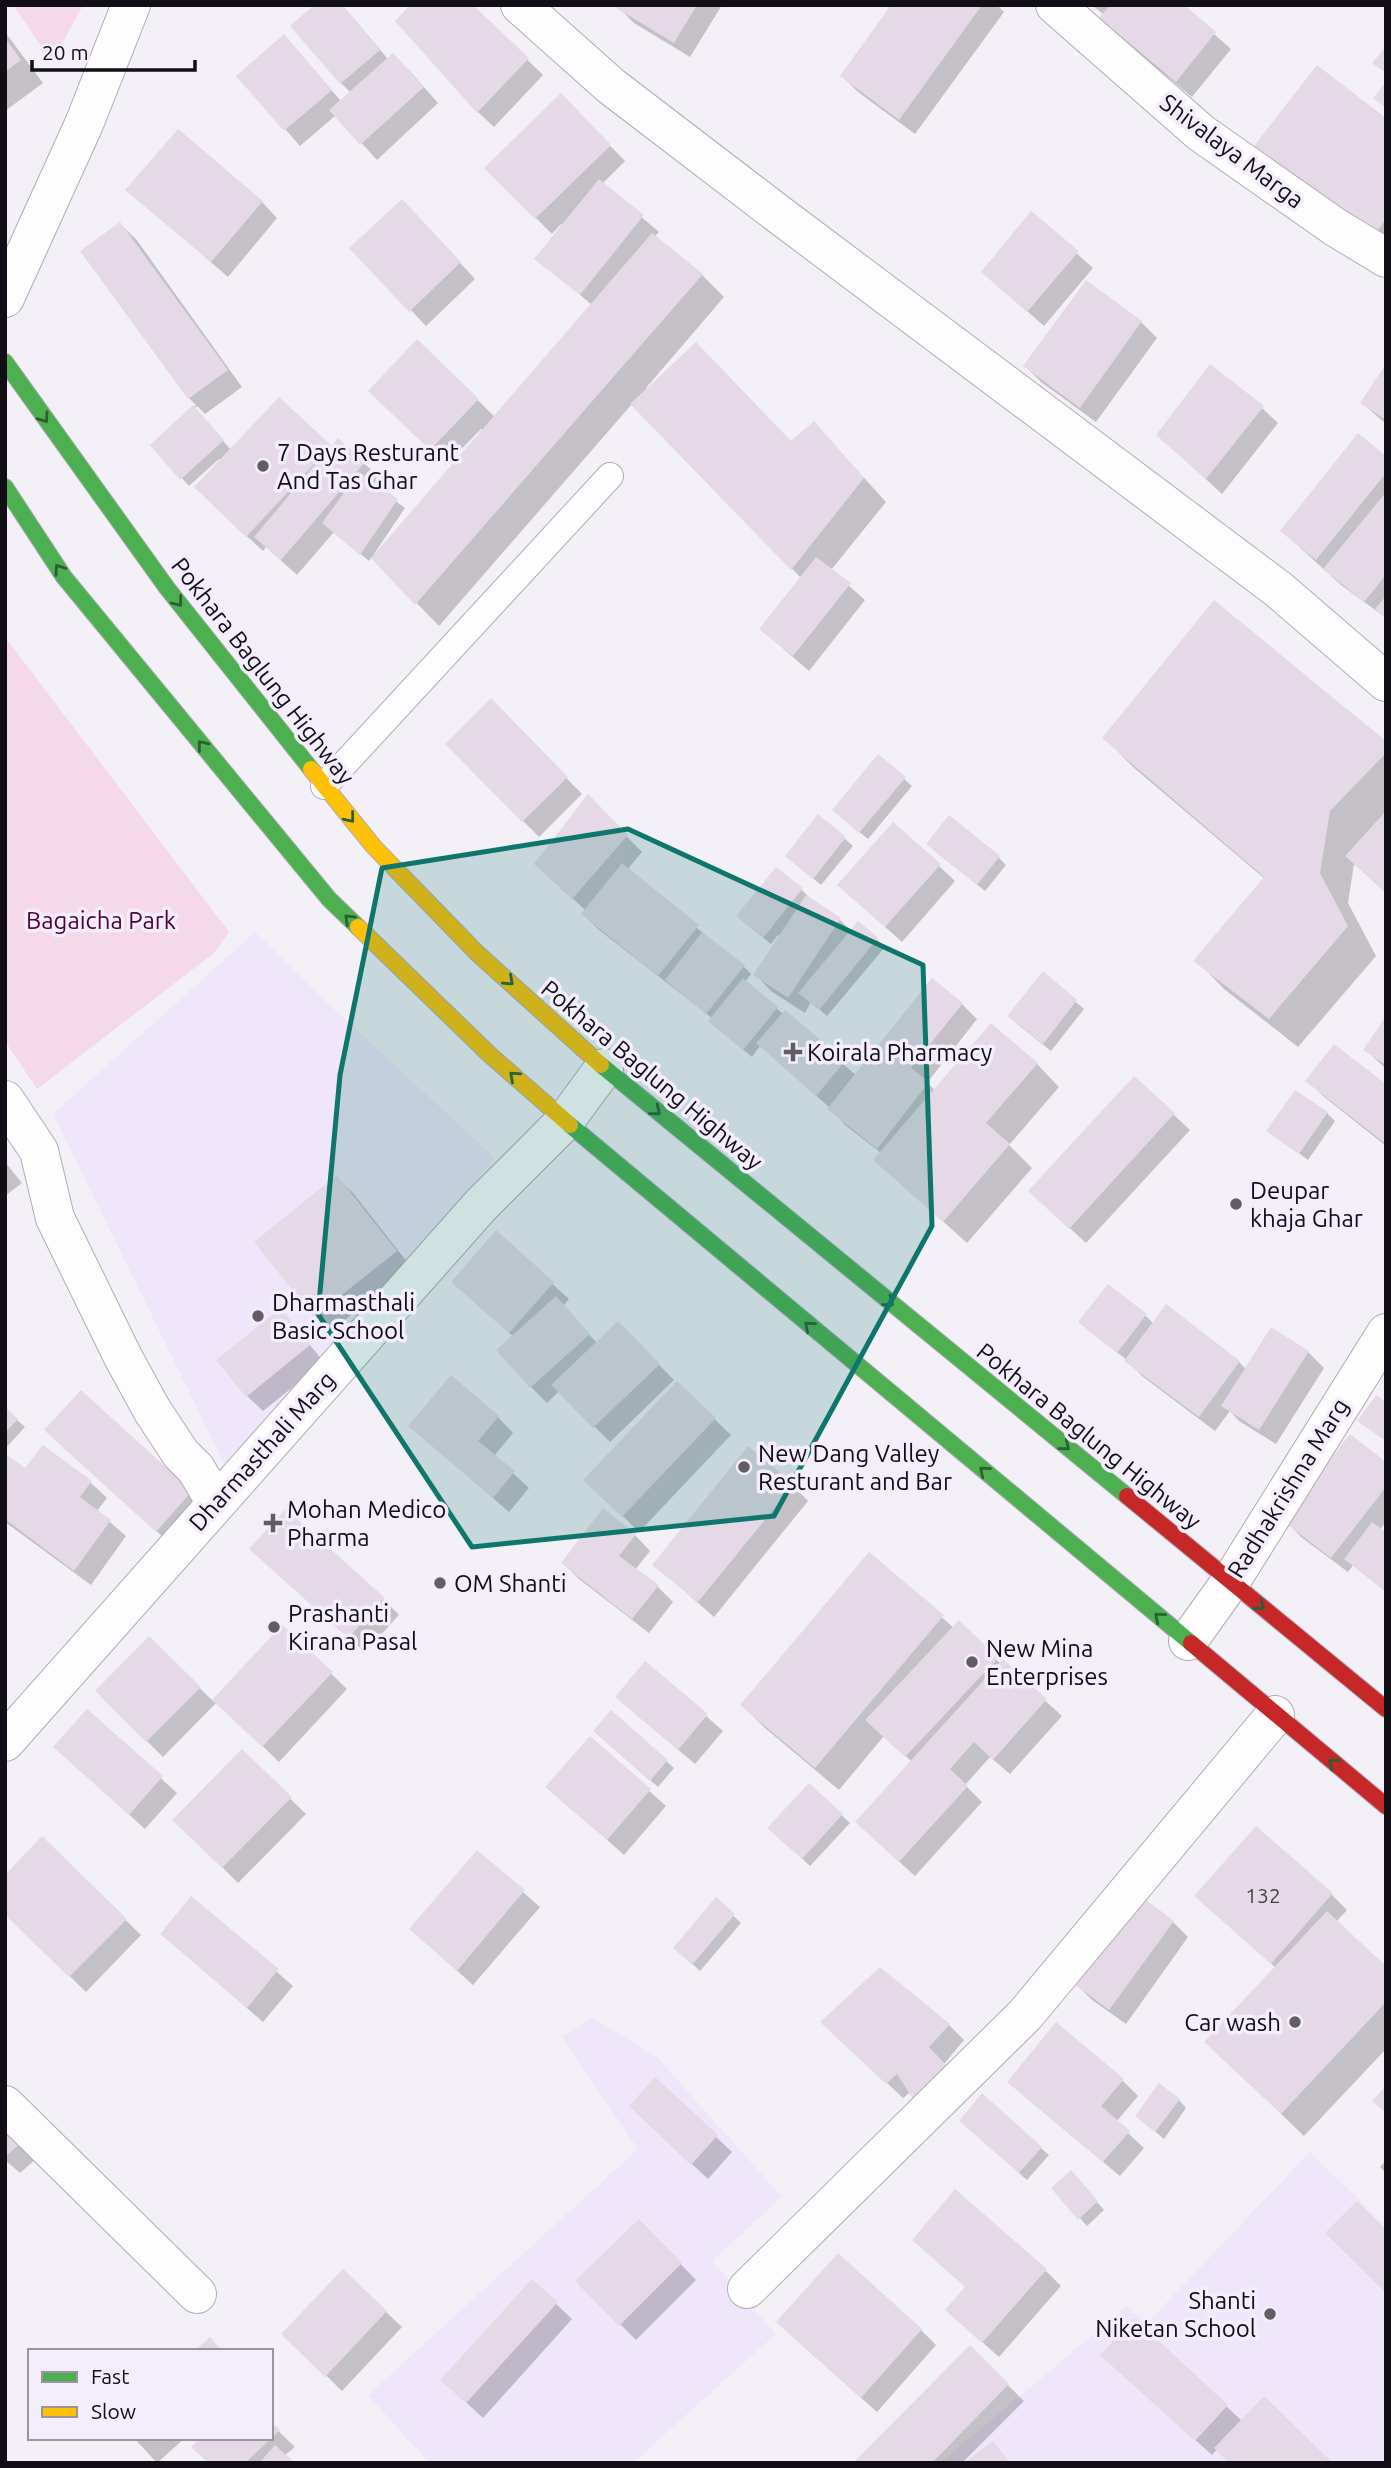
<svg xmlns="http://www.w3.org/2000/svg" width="1391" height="2468" font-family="Ubuntu,sans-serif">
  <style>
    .built { fill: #efe6fb }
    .green { fill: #f5d9ea }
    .shadow { fill: #0003 }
    .building { fill: #e6d9e7 }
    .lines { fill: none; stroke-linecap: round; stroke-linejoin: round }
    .lane-casing { stroke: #b0acb4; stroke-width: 28 }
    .street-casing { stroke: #b0acb4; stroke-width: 40 }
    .fast-casing { stroke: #b0acb4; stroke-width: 18 }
    .slow-casing { stroke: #b0acb4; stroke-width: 18 }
    .jam-casing { stroke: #b0acb4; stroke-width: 18 }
    .lane { stroke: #fdfdfe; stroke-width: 26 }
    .street { stroke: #fdfdfe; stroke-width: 38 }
    .fast { stroke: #4caf50; stroke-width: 16 }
    .slow { stroke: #ffc107; stroke-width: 16 }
    .jam { stroke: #c62828; stroke-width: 16 }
    .oneway { stroke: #2e5e33 }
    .marked { fill: #0f766e; fill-opacity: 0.2; stroke: #0f766e; stroke-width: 5; stroke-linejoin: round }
    .poi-dot { fill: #605d65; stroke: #f4edfc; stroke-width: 2.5 }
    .labels { text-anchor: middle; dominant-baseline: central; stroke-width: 7; stroke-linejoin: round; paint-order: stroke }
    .number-label { font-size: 21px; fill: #47424b }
    .street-label { font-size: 24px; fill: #110e16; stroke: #f4edfc }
    .poi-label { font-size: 24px; fill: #110e16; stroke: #f4edfc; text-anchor: start }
    .park-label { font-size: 24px; fill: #500036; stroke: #f4edfc }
  </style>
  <rect width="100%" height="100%" fill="#f4f0f8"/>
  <g class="built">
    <polygon points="255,932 335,1010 495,1158 230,1475 53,1114"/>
    <polygon points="592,2017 657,2057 782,2197 712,2261 776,2334 633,2463 429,2463 368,2395 638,2149 562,2037"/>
    <polygon points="1310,2152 1386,2226 1386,2463 940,2463 1127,2306 1147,2323"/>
  </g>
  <g class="green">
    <polygon points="13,5 83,5 52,62"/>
    <polygon points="5,637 229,932 214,953 37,1089 5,1041"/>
  </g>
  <g class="shadow">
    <polygon points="342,5 388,59 409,70 438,103 377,160 336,115 300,146 239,76 284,36 341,101 351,93 341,83"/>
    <polygon points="471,5 543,75 494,127 478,112"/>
    <polygon points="620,5 722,5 690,57 634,23 618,7"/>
    <polygon points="894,5 997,5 1004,12 915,134 858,92 842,76"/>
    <polygon points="1092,5 1181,5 1231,49 1192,97 1116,34 1101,18 1104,15"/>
    <polygon points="5,32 43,83 5,111"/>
    <polygon points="561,95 625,161 602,184 659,232 654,237 702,275 724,297 646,388 791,443 814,423 886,502 831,570 865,600 809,671 761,629 801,578 632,404 439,626 372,557 369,561 334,532 297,575 266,547 263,551 211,503 221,461 219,459 189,486 152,445 196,405 189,398 120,224 136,239 242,387 205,414 197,406 195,408 231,450 332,448 364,463 380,478 374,485 405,508 374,554 376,555 483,431 481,429 446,465 386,407 417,341 495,417 592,305 537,258 563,226 561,224 552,234 486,168"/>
    <polygon points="1386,120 1386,254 1278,170"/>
    <polygon points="128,190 262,202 277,218 228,277"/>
    <polygon points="1032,213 1093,268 1044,326 983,272"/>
    <polygon points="418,217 475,279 426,326 352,248"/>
    <polygon points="1087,282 1141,322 1157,338 1096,422 1041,382 1025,366"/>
    <polygon points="1386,368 1386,424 1362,403"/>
    <polygon points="1262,408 1278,423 1222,494 1158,435"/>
    <polygon points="1386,458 1386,618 1341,585 1282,531"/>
    <polygon points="491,701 582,794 539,837 447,744"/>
    <polygon points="1105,738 1386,743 1386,893 1354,864 1348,903 1376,956 1298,1047 1224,989 1196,960 1265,879 1133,767"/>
    <polygon points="878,756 912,786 868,839 841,817"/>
    <polygon points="588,797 642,852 627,870 744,967 751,974 745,982 856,1075 962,1004 977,1019 927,1083 935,1090 1037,1064 1059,1087 1009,1145 1032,1168 967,1243 875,1160 881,1153 845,1125 830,1108 760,1046 752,1057 718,1029 712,1018 599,930 583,914 586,911 552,879"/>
    <polygon points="819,816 853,846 821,885 795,863"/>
    <polygon points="936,852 999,858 1006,865 985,891"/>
    <polygon points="939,866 955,881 902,942 855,900"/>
    <polygon points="801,889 809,897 808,898 839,919 851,931 858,923 885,947 827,1016 811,1002 805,1013 771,991 756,975 781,937 778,935 771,944 746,924"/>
    <polygon points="1043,974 1084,1009 1051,1051 1017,1024"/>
    <polygon points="1386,1019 1386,1069 1365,1049"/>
    <polygon points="1134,1078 1190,1130 1086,1243 1046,1206"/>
    <polygon points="1308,1081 1386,1086 1386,1146 1323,1096"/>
    <polygon points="1327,1113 1335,1121 1308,1160 1269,1131"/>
    <polygon points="5,1162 22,1183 5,1196"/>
    <polygon points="337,1178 353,1193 411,1267 331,1331 316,1316"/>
    <polygon points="496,1233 569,1299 563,1306 597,1343 618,1323 674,1380 610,1442 559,1391 547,1403 531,1387 499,1351 514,1337 469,1297"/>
    <polygon points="281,1310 324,1362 263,1411 247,1396"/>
    <polygon points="1146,1316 1154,1324 1239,1362 1246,1369 1308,1352 1324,1368 1276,1444 1239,1421 1230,1411 1215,1431 1142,1376 1127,1360 1088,1330"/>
    <polygon points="677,1383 731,1435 639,1532 601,1495"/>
    <polygon points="81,1393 207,1507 173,1546 62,1446"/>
    <polygon points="5,1409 25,1427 5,1449"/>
    <polygon points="498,1417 513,1433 494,1456 529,1488 509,1512 410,1426"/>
    <polygon points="43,1448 91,1483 107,1498 97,1511 126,1536 91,1585 5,1522 5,1461 26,1471"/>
    <polygon points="1386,1464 1386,1522 1348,1572 1301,1537 1286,1521"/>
    <polygon points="793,1485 808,1501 714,1617 655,1565"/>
    <polygon points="635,1535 650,1551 635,1570 658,1587 673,1602 649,1633 579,1579 563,1563"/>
    <polygon points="869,1554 954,1628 959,1622 1001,1664 1003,1662 1062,1716 1010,1774 990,1757 965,1785 982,1802 915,1876 873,1838 912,1762 884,1736 839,1790 765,1728 742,1705"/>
    <polygon points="267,1564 383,1599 399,1615 365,1652"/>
    <polygon points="282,1627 347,1689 279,1762 217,1702 163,1757 97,1691 149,1639 213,1701"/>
    <polygon points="646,1663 723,1731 695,1764 633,1712"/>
    <polygon points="87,1711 177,1793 145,1829 71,1762"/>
    <polygon points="590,1738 666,1806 624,1855 548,1787"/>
    <polygon points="603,1739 666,1761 674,1768 658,1787"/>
    <polygon points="242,1752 306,1814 238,1883 175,1820"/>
    <polygon points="809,1785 850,1823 810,1866 777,1835"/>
    <polygon points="42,1839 141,1935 86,1992 5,1913"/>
    <polygon points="477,1852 540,1907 473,1985 411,1929"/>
    <polygon points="1331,1894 1347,1910 1336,1922 1386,1969 1386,2049 1304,2136 1229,2064 1276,1968 1196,1896"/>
    <polygon points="191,1898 293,1986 263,2022 162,1934"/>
    <polygon points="716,1900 741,1923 700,1971 683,1955"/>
    <polygon points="1173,1922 1188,1937 1126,2024 1092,2000 1076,1984"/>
    <polygon points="949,2025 964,2040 944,2064 903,2098 838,2037"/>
    <polygon points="655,2079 732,2152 708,2179 647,2122"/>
    <polygon points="1122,2080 1138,2096 1116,2122 1144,2148 1120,2176 1025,2097"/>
    <polygon points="1179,2100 1186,2108 1164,2139 1145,2123"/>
    <polygon points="5,2112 46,2150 20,2173 5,2160"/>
    <polygon points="969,2128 1041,2148 1049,2155 1027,2180"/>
    <polygon points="1386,2160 1386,2173 1380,2167"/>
    <polygon points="1078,2180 1104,2210 1087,2226 1080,2218"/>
    <polygon points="639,2221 696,2280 636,2340 577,2281"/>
    <polygon points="1046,2271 1061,2286 999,2357 963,2325"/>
    <polygon points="532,2281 572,2319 483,2418 458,2395"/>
    <polygon points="386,2312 402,2327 342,2391 284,2334"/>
    <polygon points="1135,2321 1242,2421 1212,2455 1118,2370"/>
    <polygon points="921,2330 936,2345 877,2412 794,2338"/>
    <polygon points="970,2348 1024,2401 962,2463 856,2463"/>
    <polygon points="271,2424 295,2447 284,2456 292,2463 209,2463 271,2438"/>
    <polygon points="134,2438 185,2438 157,2463"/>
  </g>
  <g class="building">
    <polygon points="314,5 342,5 380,50 340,84 290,26"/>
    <polygon points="410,5 473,5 529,58 477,113 395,21"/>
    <polygon points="618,5 697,5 674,43 616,8"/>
    <polygon points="891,5 982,5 899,120 840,76"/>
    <polygon points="1110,5 1184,5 1216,32 1176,82 1099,18"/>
    <polygon points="284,34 332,90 284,131 236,76"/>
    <polygon points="5,38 21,60 5,72"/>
    <polygon points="1386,46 1386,73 1372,63"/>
    <polygon points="393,53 424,87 360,145 329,110"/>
    <polygon points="1317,65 1386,118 1386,219 1371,239 1253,147"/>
    <polygon points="1386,82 1386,108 1373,98"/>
    <polygon points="561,93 611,145 535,219 484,168"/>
    <polygon points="178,129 263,201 211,262 125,190"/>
    <polygon points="599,179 644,215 580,295 534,259"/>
    <polygon points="402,199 461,262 409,312 349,248"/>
    <polygon points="1031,211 1079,251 1027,312 981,272"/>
    <polygon points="120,222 228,370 188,399 80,251"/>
    <polygon points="652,233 703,274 415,605 371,558"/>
    <polygon points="1086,280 1142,321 1080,408 1023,366"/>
    <polygon points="417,339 479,399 430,450 368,391"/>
    <polygon points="696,342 791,441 814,421 864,478 791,570 630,404"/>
    <polygon points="1210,364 1264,406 1206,479 1156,435"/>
    <polygon points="1386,364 1386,420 1360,403"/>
    <polygon points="279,397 332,446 338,438 365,462 281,560 254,537 328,449 246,537 194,487"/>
    <polygon points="193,405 224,440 180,480 150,445"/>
    <polygon points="1358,433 1386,456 1386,473 1316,560 1280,531"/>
    <polygon points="359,472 398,499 360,555 322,523"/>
    <polygon points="1386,492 1386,575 1364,602 1323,569"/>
    <polygon points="816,557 851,583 793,656 759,629"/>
    <polygon points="1386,596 1386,619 1375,609"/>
    <polygon points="1214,600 1386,741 1386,753 1330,811 1320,873 1348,926 1269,1019 1193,961 1264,877 1102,738"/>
    <polygon points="491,698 568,777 522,822 445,744"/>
    <polygon points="878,754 906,777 859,833 832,810"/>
    <polygon points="588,794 628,835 572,899 534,864"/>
    <polygon points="1386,811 1386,893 1345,856"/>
    <polygon points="818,814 846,837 813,879 785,856"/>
    <polygon points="949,815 1000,856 977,885 926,844"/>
    <polygon points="893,822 941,864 885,927 837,885"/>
    <polygon points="622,863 699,925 658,976 581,914"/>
    <polygon points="776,867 803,888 763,938 736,916"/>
    <polygon points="806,895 841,918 788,998 753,975"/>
    <polygon points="858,921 878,938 819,1010 798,993"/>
    <polygon points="702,932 745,965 706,1014 665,980"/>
    <polygon points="1043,971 1077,1000 1043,1044 1007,1016"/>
    <polygon points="743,978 778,1007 743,1050 708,1021"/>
    <polygon points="932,978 963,1003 911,1068 929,1082 877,1149 827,1109"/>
    <polygon points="785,1010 845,1061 816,1096 756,1043"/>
    <polygon points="1386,1016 1386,1065 1363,1050"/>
    <polygon points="991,1023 1038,1063 986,1123 1010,1144 943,1222 873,1160"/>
    <polygon points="1334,1044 1386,1084 1386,1144 1305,1081"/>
    <polygon points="1134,1076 1175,1113 1069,1229 1028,1191"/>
    <polygon points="1295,1090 1328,1112 1299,1154 1266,1131"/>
    <polygon points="337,1175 397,1251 314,1317 254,1242"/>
    <polygon points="496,1230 554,1282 509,1333 451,1282"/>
    <polygon points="1108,1284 1147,1314 1117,1353 1078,1322"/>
    <polygon points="556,1296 590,1334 530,1388 496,1350"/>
    <polygon points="1166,1304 1240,1361 1199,1417 1124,1361"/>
    <polygon points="281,1308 310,1345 246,1397 216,1360"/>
    <polygon points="618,1321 660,1364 593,1428 551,1385"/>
    <polygon points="1271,1327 1309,1351 1259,1430 1221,1406"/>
    <polygon points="451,1375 499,1416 478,1441 515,1471 493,1498 408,1426"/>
    <polygon points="677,1381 716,1418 622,1517 583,1480"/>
    <polygon points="81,1390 192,1491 156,1532 44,1430"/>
    <polygon points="1376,1395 1386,1402 1386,1441 1357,1421"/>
    <polygon points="5,1407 18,1419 5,1433"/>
    <polygon points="1350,1434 1386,1462 1386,1487 1331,1558 1283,1521"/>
    <polygon points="43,1445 92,1481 80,1497 111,1520 74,1571 5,1519 5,1458 7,1455 25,1468"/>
    <polygon points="748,1446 794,1484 698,1602 652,1565"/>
    <polygon points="603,1508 636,1534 619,1556 659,1585 632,1619 561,1563"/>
    <polygon points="286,1509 385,1598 348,1638 249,1549"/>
    <polygon points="1372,1522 1386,1532 1386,1592 1344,1559"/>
    <polygon points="869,1552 944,1615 815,1768 740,1705"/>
    <polygon points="959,1620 998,1658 905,1757 865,1720"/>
    <polygon points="282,1625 333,1672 262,1747 212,1700"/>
    <polygon points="149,1636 201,1687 146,1742 95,1691"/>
    <polygon points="1003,1659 1047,1699 993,1760 974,1742 950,1769 968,1786 899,1862 855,1822"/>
    <polygon points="645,1661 708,1714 678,1750 615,1697"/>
    <polygon points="87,1709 163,1776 129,1815 53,1747"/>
    <polygon points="611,1710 668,1760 650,1781 593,1731"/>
    <polygon points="590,1736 651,1789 607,1840 545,1787"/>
    <polygon points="242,1749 292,1797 222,1868 172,1820"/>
    <polygon points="809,1783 843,1814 802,1859 767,1828"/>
    <polygon points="1256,1826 1333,1893 1271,1964 1194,1896"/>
    <polygon points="42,1836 127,1919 69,1977 5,1915 5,1875"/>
    <polygon points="477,1850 525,1890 457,1971 409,1929"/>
    <polygon points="1138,1894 1174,1921 1109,2010 1074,1984"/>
    <polygon points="191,1896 279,1969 247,2008 160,1934"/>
    <polygon points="716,1897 735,1914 692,1965 673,1948"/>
    <polygon points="1327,1911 1386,1966 1386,2002 1281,2114 1204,2042"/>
    <polygon points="880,1967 950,2024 929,2047 947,2066 915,2102 897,2074 886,2084 820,2022"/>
    <polygon points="1056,2022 1124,2079 1101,2106 1130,2131 1103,2162 1007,2082"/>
    <polygon points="655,2077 718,2135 691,2165 629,2106"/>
    <polygon points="1159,2083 1180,2099 1155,2132 1135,2116"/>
    <polygon points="1386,2086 1386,2113 1372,2101"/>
    <polygon points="982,2093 1042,2147 1019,2173 959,2121"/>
    <polygon points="5,2110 32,2133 5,2157"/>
    <polygon points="1071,2170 1098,2201 1078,2220 1051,2188"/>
    <polygon points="955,2189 1047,2269 982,2343 945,2310 965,2287 912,2240"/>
    <polygon points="1357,2201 1386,2230 1386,2293 1325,2233"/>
    <polygon points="639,2219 682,2263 619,2326 575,2281"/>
    <polygon points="838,2253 922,2329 861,2398 776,2322"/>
    <polygon points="343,2269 387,2311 325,2377 281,2334"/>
    <polygon points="532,2279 558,2302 466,2403 440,2380"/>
    <polygon points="1134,2318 1228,2405 1195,2441 1100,2355"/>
    <polygon points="210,2337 222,2351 194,2351"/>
    <polygon points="970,2345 1009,2384 932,2463 853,2463"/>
    <polygon points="1264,2396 1333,2463 1229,2463 1214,2448"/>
    <polygon points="271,2422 280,2430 245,2463 208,2463 191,2447 200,2438 271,2438"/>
    <polygon points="993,2441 1010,2463 964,2463"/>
    <polygon points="275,2445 295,2463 259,2463"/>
  </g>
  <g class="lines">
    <g class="lane-casing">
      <polyline id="lane" points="324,786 610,476"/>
    </g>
    <g class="street-casing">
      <g id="street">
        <polyline points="520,5 611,86 777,213 1278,589 1386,682"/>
        <polyline points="1055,5 1201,133 1335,227 1386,258"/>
        <polyline points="5,298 84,124 131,5"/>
        <polyline points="5,1100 39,1151 55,1218 123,1357 152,1410 181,1454 196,1469 216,1503"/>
        <polyline points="1188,1641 1231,1581 1386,1333"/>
        <polyline points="5,1742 481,1205 565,1121 604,1068"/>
        <polyline points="5,2105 197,2294"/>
        <polyline points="747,2289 1025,2015 1275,1715"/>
      </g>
    </g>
    <g class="fast-casing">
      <g id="fast">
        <polyline points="5,362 167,588 311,769"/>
        <polyline points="5,487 64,577 329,899 358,927"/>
        <polyline points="601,1065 1127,1496"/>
        <polyline points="570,1125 1191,1643"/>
      </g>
    </g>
    <g class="slow-casing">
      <g id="slow">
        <polyline points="311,769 374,847 477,953 601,1065"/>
        <polyline points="358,927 490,1055 570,1125"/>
      </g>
    </g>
    <g class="jam-casing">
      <g id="jam">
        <polyline points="1127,1496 1386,1709"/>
        <polyline points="1191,1643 1386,1806"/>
      </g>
    </g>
    <use href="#lane" class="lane"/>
    <use href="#street" class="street"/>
    <use href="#fast" class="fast"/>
    <use href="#slow" class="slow"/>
    <use href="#jam" class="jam"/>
  </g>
  <defs><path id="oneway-chevron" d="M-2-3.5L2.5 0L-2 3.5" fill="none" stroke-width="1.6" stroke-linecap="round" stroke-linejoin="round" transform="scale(1.75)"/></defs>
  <g class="oneway">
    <use href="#oneway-chevron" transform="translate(44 418) rotate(55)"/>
    <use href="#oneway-chevron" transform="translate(59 569) rotate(-124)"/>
    <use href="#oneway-chevron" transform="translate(178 602) rotate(52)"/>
    <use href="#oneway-chevron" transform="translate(202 745) rotate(-129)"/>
    <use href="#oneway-chevron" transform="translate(350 818) rotate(51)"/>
    <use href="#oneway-chevron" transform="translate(349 919) rotate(-136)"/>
    <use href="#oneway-chevron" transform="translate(509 981) rotate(42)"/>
    <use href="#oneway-chevron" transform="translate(514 1076) rotate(-138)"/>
    <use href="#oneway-chevron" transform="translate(656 1111) rotate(39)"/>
    <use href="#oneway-chevron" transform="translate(889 1302) rotate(39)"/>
    <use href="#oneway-chevron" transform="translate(809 1326) rotate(-140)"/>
    <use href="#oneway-chevron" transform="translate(1065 1446) rotate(39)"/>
    <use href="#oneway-chevron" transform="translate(984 1471) rotate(-140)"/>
    <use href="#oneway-chevron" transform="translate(1260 1606) rotate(40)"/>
    <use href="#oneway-chevron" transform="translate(1159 1617) rotate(-140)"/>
    <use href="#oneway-chevron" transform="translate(1333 1763) rotate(-141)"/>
  </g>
  <path class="marked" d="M628,829L923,965L932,1226L774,1516L472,1547L318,1314L340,1075L382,868Z"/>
  <g class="poi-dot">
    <circle cx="263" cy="466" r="7"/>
    <path d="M789.5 1041.5h7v7h7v7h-7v7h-7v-7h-7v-7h7z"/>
    <circle cx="1236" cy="1204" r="7"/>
    <circle cx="258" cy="1316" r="7"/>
    <circle cx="744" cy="1467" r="7"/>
    <path d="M269.5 1512.5h7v7h7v7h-7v7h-7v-7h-7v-7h7z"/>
    <circle cx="440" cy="1583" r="7"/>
    <circle cx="274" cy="1627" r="7"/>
    <circle cx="972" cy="1662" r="7"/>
    <circle cx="1295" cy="2022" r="7"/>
    <circle cx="1270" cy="2314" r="7"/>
  </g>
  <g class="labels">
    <g class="number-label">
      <text x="1263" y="1895">132</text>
    </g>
    <g class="street-label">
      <text transform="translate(1232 151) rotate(37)">Shivalaya Marga</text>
      <text transform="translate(263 671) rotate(52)">Pokhara Baglung Highway</text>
      <text transform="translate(652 1075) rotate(40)">Pokhara Baglung Highway</text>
      <text transform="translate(1089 1436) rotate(39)">Pokhara Baglung Highway</text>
      <text transform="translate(262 1451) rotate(-48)">Dharmasthali Marg</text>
      <text transform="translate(1288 1488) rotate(-58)">Radhakrishna Marg</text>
    </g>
    <g class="poi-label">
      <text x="277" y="452">7 Days Resturant<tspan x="277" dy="28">And Tas Ghar</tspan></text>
      <text x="807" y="1052">Koirala Pharmacy</text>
      <text x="1250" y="1190">Deupar<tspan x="1250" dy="28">khaja Ghar</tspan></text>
      <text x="272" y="1302">Dharmasthali<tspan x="272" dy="28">Basic School</tspan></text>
      <text x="758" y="1453">New Dang Valley<tspan x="758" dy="28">Resturant and Bar</tspan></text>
      <text x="287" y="1509">Mohan Medico<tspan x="287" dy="28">Pharma</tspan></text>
      <text x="454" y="1583">OM Shanti</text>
      <text x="288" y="1613">Prashanti<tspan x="288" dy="28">Kirana Pasal</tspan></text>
      <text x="986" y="1648">New Mina<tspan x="986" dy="28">Enterprises</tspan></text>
      <text x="1281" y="2022" text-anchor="end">Car wash</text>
      <text x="1256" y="2300" text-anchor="end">Shanti<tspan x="1256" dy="28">Niketan School</tspan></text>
    </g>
    <g class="park-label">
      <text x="101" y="920">Bagaicha Park</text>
    </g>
  </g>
  <rect width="1391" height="2468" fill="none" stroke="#110e16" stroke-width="14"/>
  <rect x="28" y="2349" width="245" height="91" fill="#f4edfc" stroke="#9994a0" stroke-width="2"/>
  <rect x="42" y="2372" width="35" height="10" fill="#4caf50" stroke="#9994a0" stroke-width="2"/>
  <text x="91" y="2384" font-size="21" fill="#110e16">Fast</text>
  <rect x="42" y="2407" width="35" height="10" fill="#ffc107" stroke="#9994a0" stroke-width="2"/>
  <text x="91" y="2419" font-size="21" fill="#110e16">Slow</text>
  <path d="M32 60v10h163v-10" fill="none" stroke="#110e16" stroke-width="3.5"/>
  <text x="42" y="60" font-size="21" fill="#110e16" stroke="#f4edfc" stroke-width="5" paint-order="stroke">20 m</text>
</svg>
